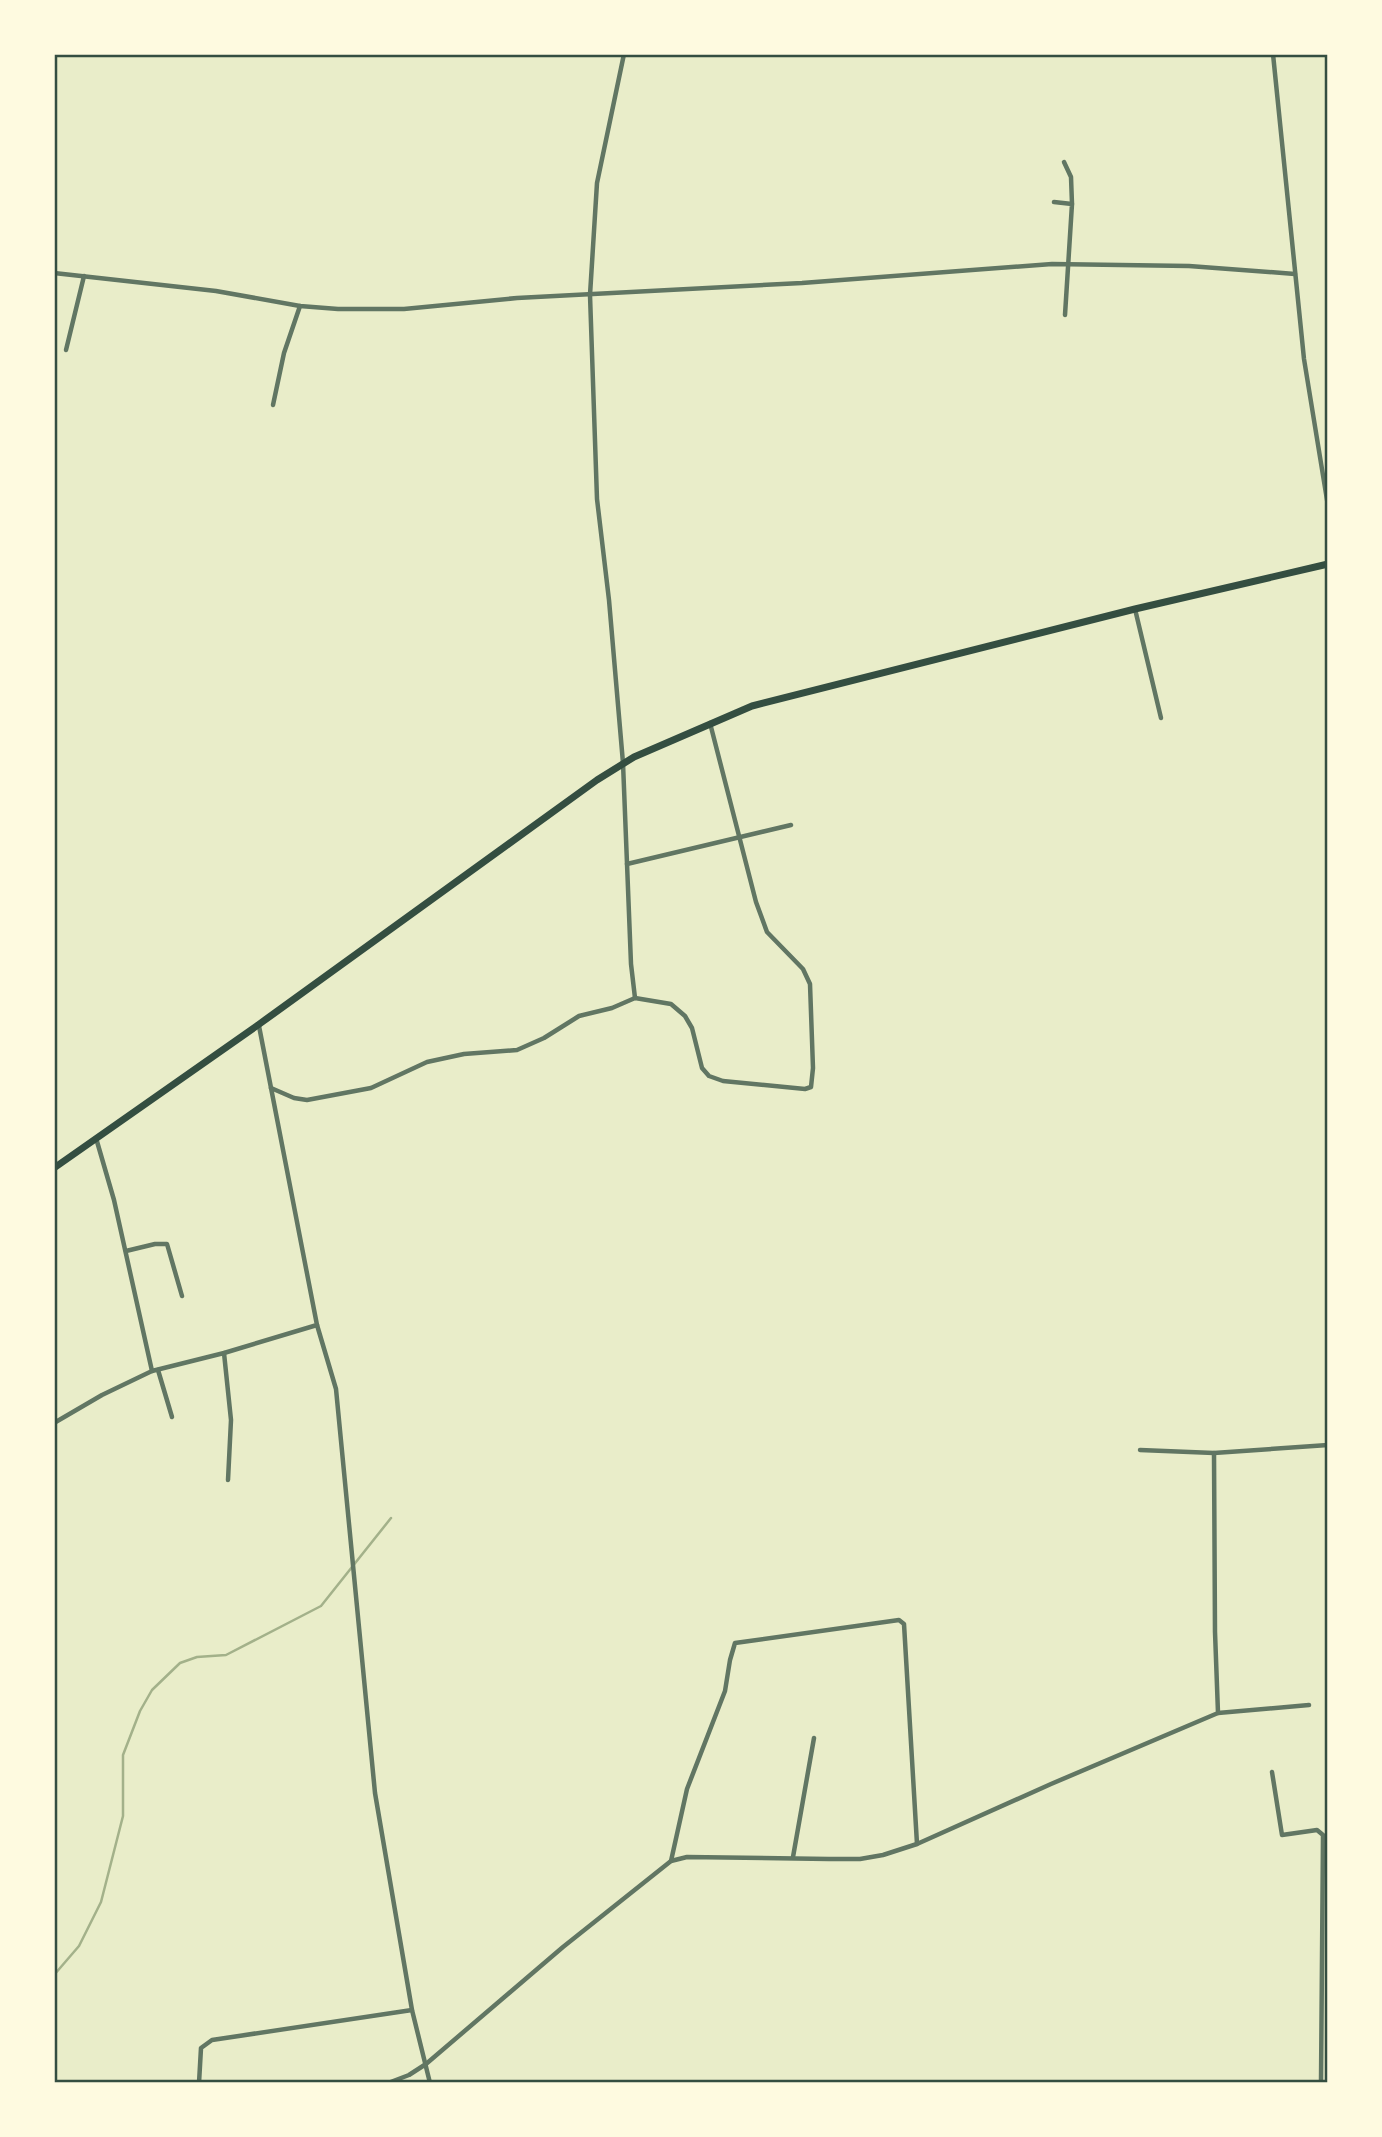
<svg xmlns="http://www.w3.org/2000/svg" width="1382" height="2137" font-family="Mulish,sans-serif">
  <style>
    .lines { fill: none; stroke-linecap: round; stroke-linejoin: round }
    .stream { stroke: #a3b18a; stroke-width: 2.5 }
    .minor { stroke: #617663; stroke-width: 4.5 }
    .primary { stroke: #344e41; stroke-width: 7 }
    .neatline { fill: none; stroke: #344e41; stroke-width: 2.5 }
  </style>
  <rect width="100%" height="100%" fill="#e9edc9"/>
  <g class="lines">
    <polyline class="stream" points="54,1975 79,1946 101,1902 123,1816 123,1755 140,1711 152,1690 180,1663 197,1657 226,1655 321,1606 391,1518"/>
    <g class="minor">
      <polyline points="624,54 597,183 590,295 597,499 609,600 623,763 631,964 635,998"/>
      <polyline points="1273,54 1304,359 1328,506"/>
      <polyline points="1064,162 1071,177 1072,204"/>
      <polyline points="1054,202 1072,204 1065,315"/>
      <polyline points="54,273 216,291 300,306 338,309 404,309 517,298 802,283 1052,264 1189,266 1295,274"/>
      <polyline points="66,350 84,276"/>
      <polyline points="273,405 284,353 300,306"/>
      <polyline points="1135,609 1161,718"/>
      <polyline points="627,864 791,825"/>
      <polyline points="271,1088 294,1098 307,1100 371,1088 427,1062 464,1054 517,1050 544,1038 579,1016 612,1008 635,998 671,1004 685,1016 692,1028 702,1068 709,1076 723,1081 805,1089 811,1087 813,1068 810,984 803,969 767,932 756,902 710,723"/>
      <polyline points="96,1138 114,1200 152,1371"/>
      <polyline points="126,1251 155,1244 167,1244 182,1296"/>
      <polyline points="317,1325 336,1389 375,1793 412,2010 430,2083"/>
      <polyline points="224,1353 231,1420 228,1480"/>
      <polyline points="158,1370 172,1417"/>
      <polyline points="54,1423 102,1395 152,1371 224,1353 317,1325 259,1026"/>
      <polyline points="1140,1450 1214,1453 1328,1445"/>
      <polyline points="1218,1713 1309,1705"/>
      <polyline points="1272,1772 1282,1835 1317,1830 1323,1835 1321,2083"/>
      <polyline points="793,1857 814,1738"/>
      <polyline points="671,1861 687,1789 725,1691 730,1660 735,1643 899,1620 904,1624 917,1844"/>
      <polyline points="199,2083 201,2048 212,2040 412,2010"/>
      <polyline points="388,2083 409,2075 426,2064 563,1947 671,1861 687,1857 829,1859 860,1859 883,1855 917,1844 1051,1784 1218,1713 1215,1632 1214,1453"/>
    </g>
    <polyline class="primary" points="54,1168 258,1025 597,780 634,757 752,706 1135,609 1328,564"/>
  </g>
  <rect width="1382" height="2137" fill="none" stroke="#fefae0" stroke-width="112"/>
  <rect x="56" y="56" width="1270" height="2025" class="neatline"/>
</svg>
